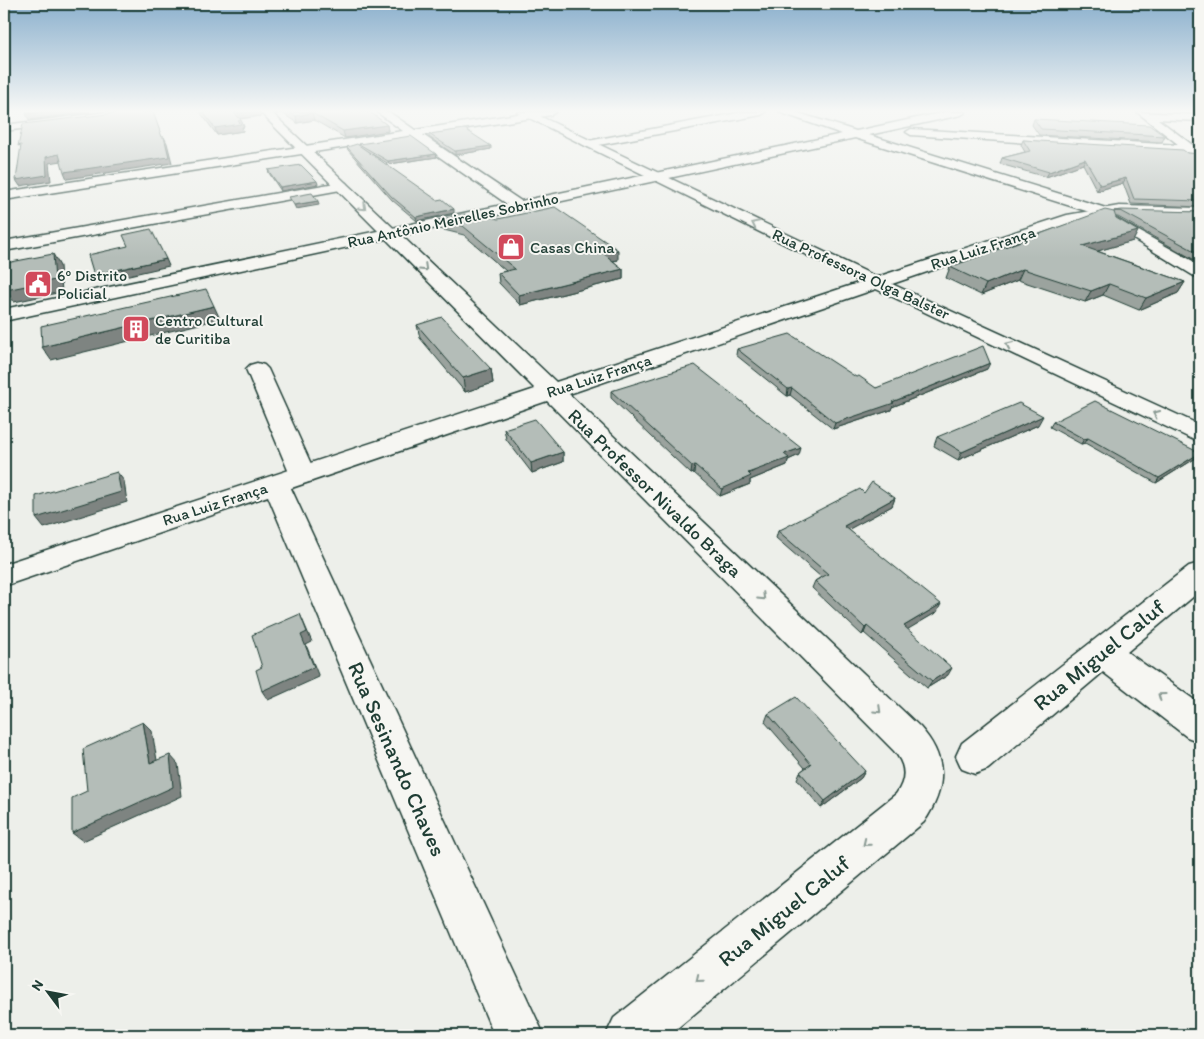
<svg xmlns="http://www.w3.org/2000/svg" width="1204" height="1039" font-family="Itim,sans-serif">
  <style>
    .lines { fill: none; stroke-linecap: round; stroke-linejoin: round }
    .minor-casing { stroke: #1f3d34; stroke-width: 3 }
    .major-casing { stroke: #1f3d34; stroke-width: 3 }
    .minor { fill: #f6f6f2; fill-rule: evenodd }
    .major { fill: #f6f6f2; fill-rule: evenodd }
    .wall { fill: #9ba39e; stroke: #1f3d34 }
    .shaded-wall { fill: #7e8481; stroke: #1f3d34 }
    .building { fill: #b4bdb8; stroke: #1f3d34 }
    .oneway { stroke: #8a9a93 }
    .labels { text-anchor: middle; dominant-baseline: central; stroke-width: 4; stroke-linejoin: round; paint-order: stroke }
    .far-street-label { font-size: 16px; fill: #1f3d34; stroke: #f6f6f2 }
    .far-poi-label { font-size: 16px; fill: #1f3d34; stroke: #f6f6f2; text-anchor: start }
    .street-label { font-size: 19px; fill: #1f3d34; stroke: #f6f6f2 }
    .near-street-label { font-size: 22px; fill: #1f3d34; stroke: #f6f6f2 }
  </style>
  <rect width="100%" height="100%" fill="#edefea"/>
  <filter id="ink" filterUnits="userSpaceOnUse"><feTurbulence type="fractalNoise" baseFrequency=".02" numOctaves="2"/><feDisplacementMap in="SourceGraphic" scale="10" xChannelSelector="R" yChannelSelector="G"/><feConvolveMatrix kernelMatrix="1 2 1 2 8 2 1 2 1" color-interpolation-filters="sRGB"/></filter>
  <g filter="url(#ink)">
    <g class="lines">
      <g class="minor-casing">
        <g id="minor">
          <polygon points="107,112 139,112 134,115 4,131 4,125"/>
          <polygon points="377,112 389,112 415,130 530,112 556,112 551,115 423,135 521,201 842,134 779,112 795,112 856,131 945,112 966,112 961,115 869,135 1109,209 1111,212 1109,215 1099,215 855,138 4,321 4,309 507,204 411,137 4,200 4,192 403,131"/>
          <polygon points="743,112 766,112 761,115 588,147 582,144 588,141"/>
          <polygon points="1137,112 1200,115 1200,121 1158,119 1199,150 1193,154 911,135 906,132 911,129 1179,145"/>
          <polygon points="341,182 346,183 348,186 346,189 4,251 4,241"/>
          <polygon points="1117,219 1200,265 1200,277 1194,276 1112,226 1110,223 1112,220"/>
          <polygon points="257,363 264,365 268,369 316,475 312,481 303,483 294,481 290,475 246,369 250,365"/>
          <polygon points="276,475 285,478 289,484 544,1035 494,1035 263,484 267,478"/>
          <polygon points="1200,563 1200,591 1127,652 1200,704 1200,742 1187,737 1103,672 988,769 975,774 962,769 956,756 962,743 1189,566"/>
        </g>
      </g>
      <g class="major-casing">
        <path id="major" d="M260,112H271L556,382L861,282L517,112H531L877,277L1067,215L1119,206L1200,208V216L1119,214L1070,223L892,284L1200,425V441L1192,439L876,289L569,394L920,727C948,758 947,788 924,822L669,1035H606L614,1018L896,794C907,779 906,765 894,751L547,401L4,586V564L535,389Z"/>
      </g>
      <use href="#minor" class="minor"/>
      <use href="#major" class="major"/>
    </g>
    <g class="wall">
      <polygon points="200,112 260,112 261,116 240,119 241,120 244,127 242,127 243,131 217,135"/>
      <polygon points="274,112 370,112 387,125 388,131 345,138 314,120 297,123 282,113 276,114"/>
      <polygon points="1034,119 1165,136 1162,142 1039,135 1032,125"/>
      <polygon points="429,134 491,149 455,155 429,137"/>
      <polygon points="1023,140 1200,154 1200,207 1131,204 1123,183 1097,191 1083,164 1046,177 1000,164 1002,158 1025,152 1021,145"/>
      <polygon points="359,144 437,157 389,164 368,152 454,213 417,221 392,200 348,150 347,147 359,146"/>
      <polygon points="268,170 318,184 281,191 269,173"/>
      <polygon points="1114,211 1200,212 1200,263 1118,217 1116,217 1138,231 1133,241 1097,251 1185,282 1178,293 1139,310 1103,295 1085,302 1018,280 981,295 946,278 950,267 1114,213"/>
      <polygon points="438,220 471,220 618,260 613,261 623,269 623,279 520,305 499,283 498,273 506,271 464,235 440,229"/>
      <polygon points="417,325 491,369 493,383 465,392 420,338"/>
      <polygon points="737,349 876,388 987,369 892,407 891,410 833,429 790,395 787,396 736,355"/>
      <polygon points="611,391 799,455 788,460 787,465 750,480 750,484 720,496 694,473 691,474 611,398"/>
      <polygon points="1053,422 1196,458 1156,483 1085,443 1081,444 1050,427"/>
      <polygon points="1038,425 958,460 934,446 937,437"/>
      <polygon points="504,429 563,452 563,462 532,473 506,439"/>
      <polygon points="864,493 895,498 892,506 848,529 937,612 907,629 948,675 927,688 864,633 862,635 812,588 815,581 821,577 776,538 778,531"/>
      <polygon points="768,714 865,771 861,778 821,808 797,779 800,772 805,768 765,722"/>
    </g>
    <g class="shaded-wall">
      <polygon points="43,112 90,112 29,120 26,114"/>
      <polygon points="260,112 261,116 236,119 234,113"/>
      <polygon points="275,112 281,112 282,113 276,114"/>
      <polygon points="312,113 314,120 297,123 296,116"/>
      <polygon points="241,120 244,127 242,127 243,131 217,135 215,128"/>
      <polygon points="387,125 388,131 345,138 343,131"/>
      <polygon points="164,137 167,143 172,163 67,179 64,172"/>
      <polygon points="491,146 491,149 455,155 455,151"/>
      <polygon points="59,154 62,161 49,163 51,181 20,186 16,180 46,157"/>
      <polygon points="436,154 437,157 389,164 388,161"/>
      <polygon points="1085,159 1083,164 1046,177 1049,172"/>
      <polygon points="1126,178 1123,183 1097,191 1100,185"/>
      <polygon points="317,181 318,184 281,191 280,187"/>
      <polygon points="318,201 319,205 296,209 294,205"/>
      <polygon points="454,209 454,213 417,221 416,217"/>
      <polygon points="1138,231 1133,241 1077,257 1082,246"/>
      <polygon points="618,250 618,260 603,263 603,253"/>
      <polygon points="53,254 60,266 62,292 14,302 6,290"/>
      <polygon points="166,259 169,266 98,282 94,275"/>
      <polygon points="623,269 623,279 520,305 519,295"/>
      <polygon points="1023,269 1018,280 981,295 986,284"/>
      <polygon points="1185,282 1178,293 1139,310 1146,298"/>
      <polygon points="1109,284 1103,295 1085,302 1091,291"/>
      <polygon points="214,306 220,319 51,360 42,347"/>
      <polygon points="990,363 987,369 892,407 891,410 833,429 835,423 892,402"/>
      <polygon points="491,369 493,383 465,392 463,378"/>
      <polygon points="792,388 790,395 787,396 788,389"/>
      <polygon points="1043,416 1038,425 958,460 962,452"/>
      <polygon points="1088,438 1085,443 1081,444 1084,439"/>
      <polygon points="801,448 799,455 788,460 787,465 750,480 750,484 720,496 722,489 784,454"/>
      <polygon points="563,452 563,462 532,473 531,463"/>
      <polygon points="1200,453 1196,458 1156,483 1159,478"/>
      <polygon points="695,465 694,473 691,474 692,466"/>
      <polygon points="117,472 124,481 127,502 44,528 36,518"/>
      <polygon points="895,498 892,506 842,533 844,526"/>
      <polygon points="941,604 937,612 900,634 904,626"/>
      <polygon points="300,614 312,642 306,645 319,677 268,700 262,691"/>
      <polygon points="867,626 864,633 862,635 865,628"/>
      <polygon points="952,668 948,675 927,688 932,681"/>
      <polygon points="143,722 152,731 159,772 150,763"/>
      <polygon points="170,755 178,764 182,796 83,841 72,833"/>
      <polygon points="865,771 861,778 821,808 825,801"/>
    </g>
    <g class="building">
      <polygon points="26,112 43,112 26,114"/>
      <polygon points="124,112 153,112 162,137 164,137 169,157 64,172 59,154 46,157 47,175 16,180 21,145 18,146 23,124"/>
      <polygon points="203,112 236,112 234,113 241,120 238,121 241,124 215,128"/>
      <polygon points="289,112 370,112 387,125 343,131 312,113 296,116"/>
      <polygon points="1034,119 1149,125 1165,136 1041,129"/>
      <polygon points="465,129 491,146 455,151 429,134"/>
      <polygon points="411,136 436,154 388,161 359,144"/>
      <polygon points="1023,140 1183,150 1187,153 1200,154 1200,201 1134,199 1126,178 1100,185 1085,159 1049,172 1002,158 1030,151"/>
      <polygon points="357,144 437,200 442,199 454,209 416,217 392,197 347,147"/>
      <polygon points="301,165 317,181 280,187 268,170"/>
      <polygon points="312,193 318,201 294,205 289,197"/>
      <polygon points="555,207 618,250 603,253 623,269 519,295 498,273 515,269 463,226 438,220 465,214 471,220 487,216 498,219"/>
      <polygon points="1105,210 1114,212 1116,218 1138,231 1082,246 1185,282 1146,298 1109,284 1091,291 1023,269 986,284 950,267"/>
      <polygon points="1122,210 1200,212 1200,254 1121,211 1114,211"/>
      <polygon points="151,229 166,259 94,275 88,255 128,246 123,235"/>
      <polygon points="53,254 55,280 6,290 6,263"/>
      <polygon points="206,289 214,306 42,347 41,326"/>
      <polygon points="442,317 491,369 463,378 417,325"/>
      <polygon points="790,334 856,377 859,376 876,388 983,346 990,363 892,402 894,403 835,423 792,388 788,389 737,349"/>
      <polygon points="695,365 801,448 784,454 789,458 748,473 751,476 722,489 695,465 692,466 611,391"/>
      <polygon points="1095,401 1200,453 1159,478 1088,438 1084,439 1053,422"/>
      <polygon points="1019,403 1043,416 962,452 937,437"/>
      <polygon points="535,419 563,452 531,463 504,429"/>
      <polygon points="117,472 121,492 36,518 36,496"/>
      <polygon points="872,482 895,498 844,526 941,604 904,626 952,668 932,681 867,626 865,628 815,581 828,574 778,531 860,489 864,493"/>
      <polygon points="300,614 307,632 301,635 314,667 262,691 256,670 262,667 252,635"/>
      <polygon points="796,697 865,771 825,801 800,772 811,764 768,714"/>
      <polygon points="143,722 150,763 170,755 173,787 72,833 72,798 87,791 83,749"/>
    </g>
    <defs><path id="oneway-chevron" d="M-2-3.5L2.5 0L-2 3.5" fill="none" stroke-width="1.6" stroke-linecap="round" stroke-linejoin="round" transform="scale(1.25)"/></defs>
    <g class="oneway">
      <use href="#oneway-chevron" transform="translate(363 207) rotate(44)"/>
      <use href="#oneway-chevron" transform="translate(755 224) rotate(-154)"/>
      <use href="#oneway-chevron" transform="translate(424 268) rotate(44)"/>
      <use href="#oneway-chevron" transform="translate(1009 345) rotate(-155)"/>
      <use href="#oneway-chevron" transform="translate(1156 414) rotate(-155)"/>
      <use href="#oneway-chevron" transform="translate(762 597) rotate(44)"/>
      <use href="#oneway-chevron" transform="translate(1161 696) rotate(-144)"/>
      <use href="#oneway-chevron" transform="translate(878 710) rotate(44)"/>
      <use href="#oneway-chevron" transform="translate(866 843) rotate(141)"/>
      <use href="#oneway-chevron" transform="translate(699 979) rotate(141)"/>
    </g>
  </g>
  <linearGradient id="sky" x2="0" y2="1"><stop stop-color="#8bb0cd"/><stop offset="0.43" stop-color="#f7f8f6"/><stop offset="1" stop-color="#f7f8f6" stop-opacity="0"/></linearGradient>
  <rect width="1204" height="258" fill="url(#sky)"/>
  <defs>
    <g id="shop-square" transform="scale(1.4375)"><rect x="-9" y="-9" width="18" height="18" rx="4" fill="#d1495b" stroke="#f6f6f2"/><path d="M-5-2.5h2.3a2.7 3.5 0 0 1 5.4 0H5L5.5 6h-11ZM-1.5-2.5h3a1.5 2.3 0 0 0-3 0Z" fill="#fff"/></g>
    <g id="civic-square" transform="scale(1.4375)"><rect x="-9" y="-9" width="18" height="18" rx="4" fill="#d1495b" stroke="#f6f6f2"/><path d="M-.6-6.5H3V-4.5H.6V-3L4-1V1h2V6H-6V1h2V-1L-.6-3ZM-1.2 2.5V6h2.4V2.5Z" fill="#fff"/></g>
    <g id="building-square" transform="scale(1.4375)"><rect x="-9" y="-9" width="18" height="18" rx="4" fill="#d1495b" stroke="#f6f6f2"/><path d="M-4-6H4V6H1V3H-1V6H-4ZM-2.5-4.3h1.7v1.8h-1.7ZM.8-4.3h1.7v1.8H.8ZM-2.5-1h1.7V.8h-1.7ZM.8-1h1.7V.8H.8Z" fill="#fff"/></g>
  </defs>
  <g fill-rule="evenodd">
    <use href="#shop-square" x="511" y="247"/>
    <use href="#civic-square" x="38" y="284"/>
    <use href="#building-square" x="136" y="329"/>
  </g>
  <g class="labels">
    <g class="far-street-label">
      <text transform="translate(453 220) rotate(-12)">Rua Antônio Meirelles Sobrinho</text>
      <text transform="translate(983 248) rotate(-18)">Rua Luiz França</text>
      <text transform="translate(861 274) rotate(25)">Rua Professora Olga Balster</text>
      <text transform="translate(599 376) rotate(-18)">Rua Luiz França</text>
      <text transform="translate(215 504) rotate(-18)">Rua Luiz França</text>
    </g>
    <g class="far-poi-label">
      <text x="530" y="247">Casas China</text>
      <text x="57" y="275">6º Distrito<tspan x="57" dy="18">Policial</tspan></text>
      <text x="155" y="320">Centro Cultural<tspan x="155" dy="18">de Curitiba</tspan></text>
    </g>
    <g class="street-label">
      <text transform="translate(655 493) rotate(44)">Rua Professor Nivaldo Braga</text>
    </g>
    <g class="near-street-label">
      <text transform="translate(1099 655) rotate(-39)">Rua Miguel Caluf</text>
      <text transform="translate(397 759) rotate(66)">Rua Sesinando Chaves</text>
      <text transform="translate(784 911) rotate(-39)">Rua Miguel Caluf</text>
    </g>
  </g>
  <rect width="1204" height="1039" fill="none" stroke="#f6f6f2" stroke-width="20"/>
  <rect x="10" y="10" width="1184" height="1019" fill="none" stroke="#1f3d34" stroke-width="2" filter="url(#ink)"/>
  <g transform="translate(48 992) rotate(302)" stroke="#f6f6f2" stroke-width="4" paint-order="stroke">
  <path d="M0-4L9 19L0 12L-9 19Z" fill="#1f3d34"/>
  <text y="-8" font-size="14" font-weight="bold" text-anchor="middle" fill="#1f3d34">N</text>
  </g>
</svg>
